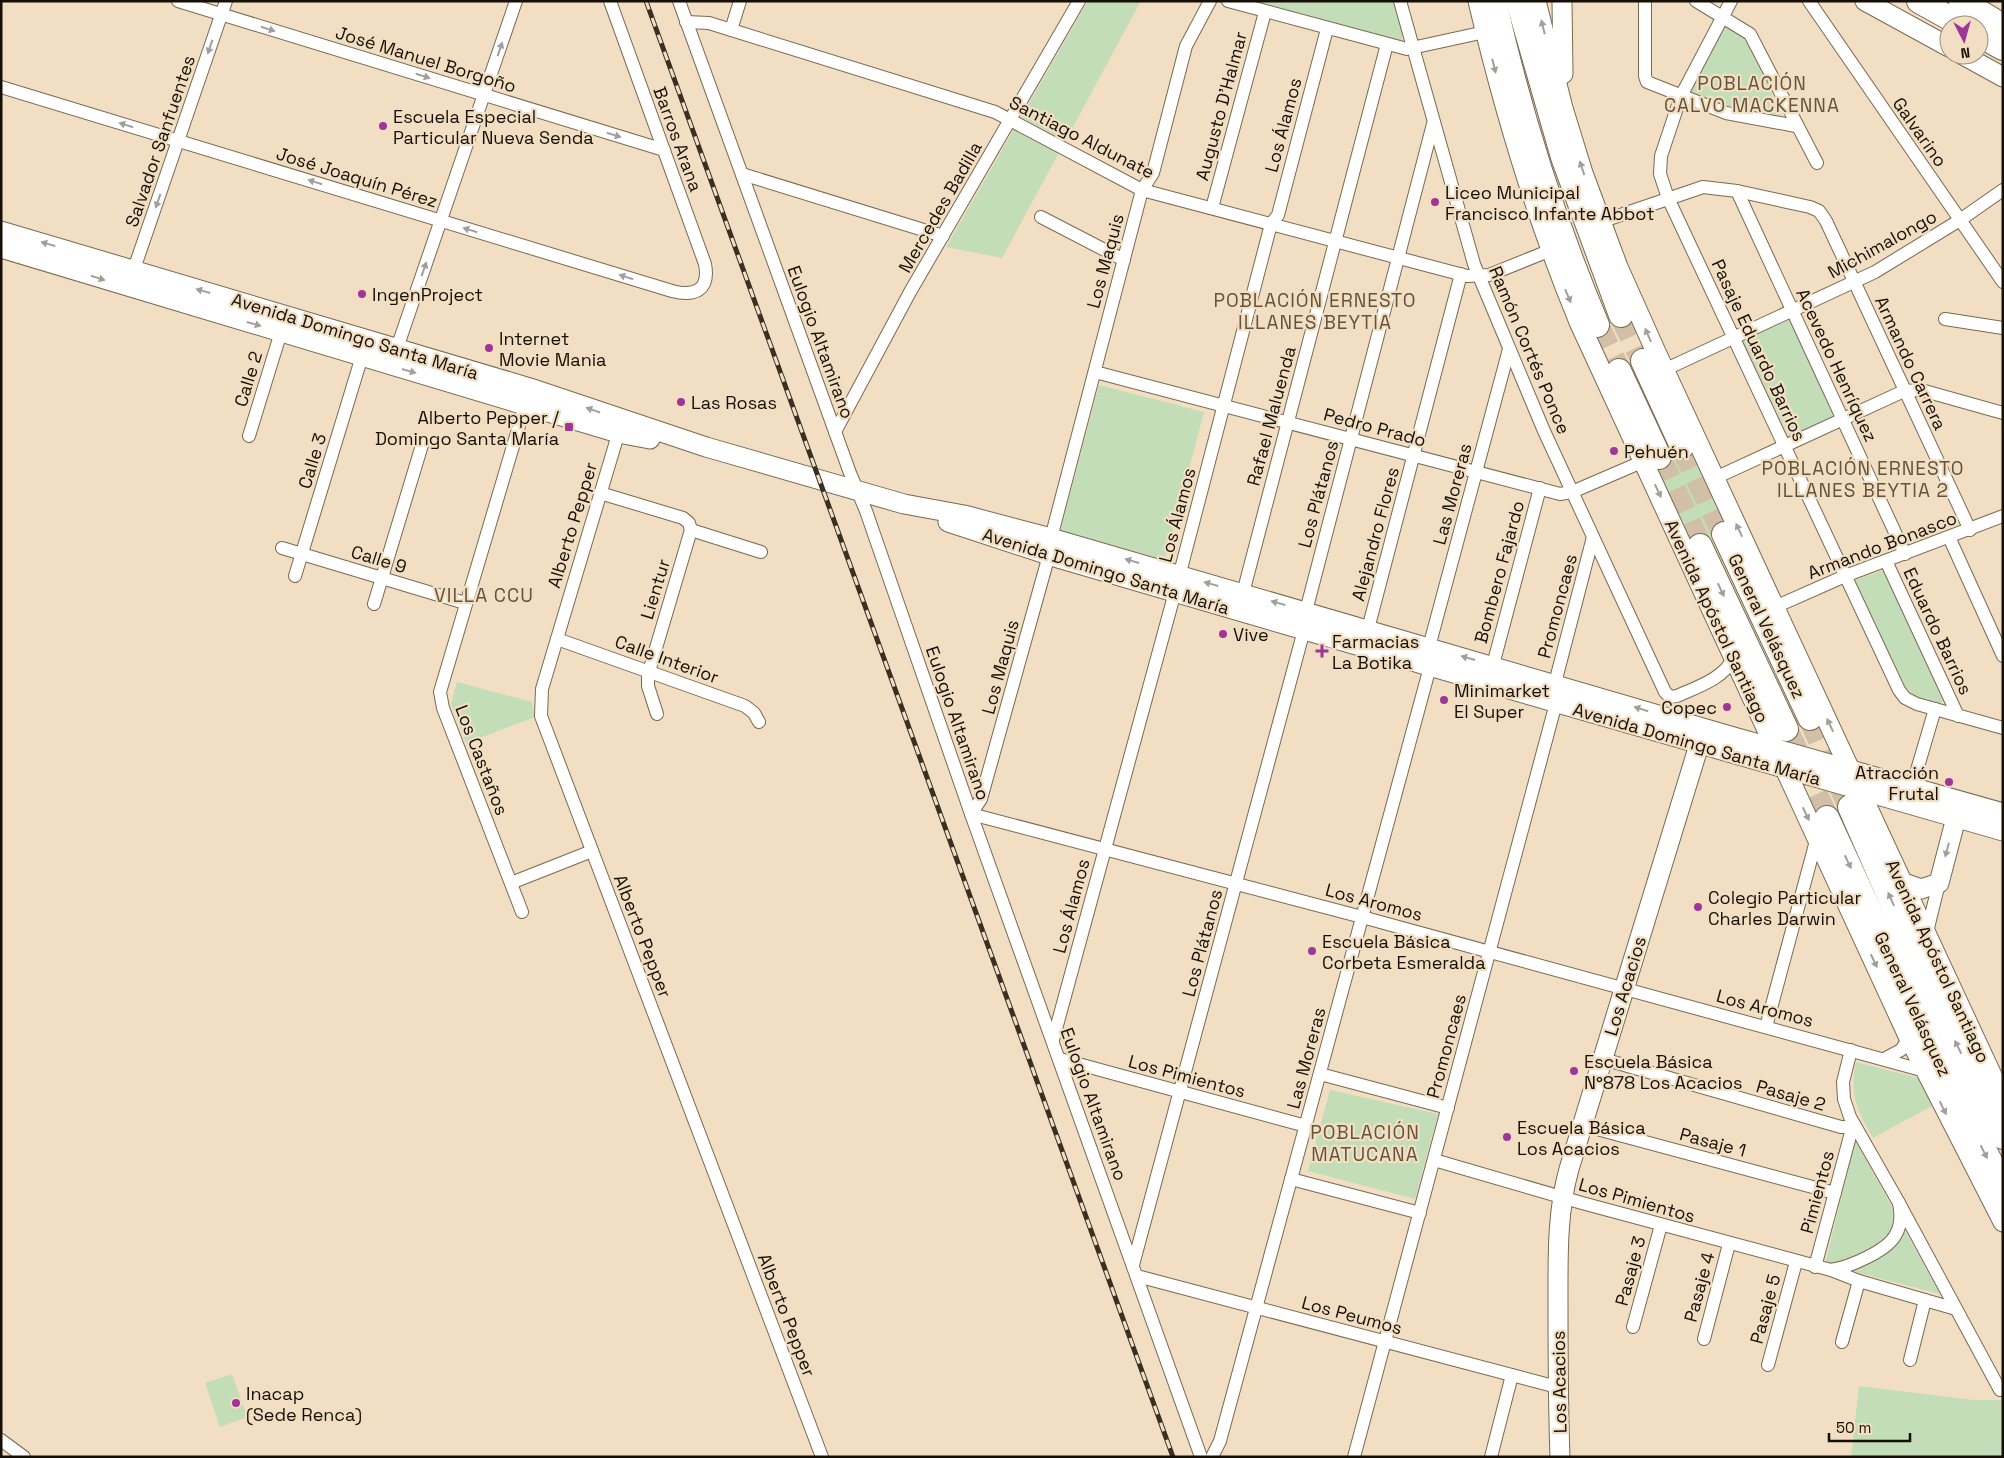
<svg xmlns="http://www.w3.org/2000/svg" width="2004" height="1458" font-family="'Space Grotesk',sans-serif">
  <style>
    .green { fill: #c2ddb7 }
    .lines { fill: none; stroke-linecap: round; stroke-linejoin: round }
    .highway-tunnel { stroke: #d1c0a7; stroke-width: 24; stroke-dasharray: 24 12; stroke-linecap: butt }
    .street-casing { stroke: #7a6950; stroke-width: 14 }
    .secondary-casing { stroke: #7a6950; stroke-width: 21 }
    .highway-casing { stroke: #7a6950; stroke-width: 26 }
    .street { stroke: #fff; stroke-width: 12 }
    .secondary { stroke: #fff; stroke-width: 19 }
    .highway { stroke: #fff; stroke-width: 24 }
    .rail-casing { stroke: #383024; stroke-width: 5 }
    .rail { stroke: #f2dfc3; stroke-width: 3; stroke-dasharray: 9; stroke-linecap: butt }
    .oneway { fill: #a19f9b }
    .poi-dot { fill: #9f3597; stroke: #f2dfc3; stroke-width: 2 }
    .labels { text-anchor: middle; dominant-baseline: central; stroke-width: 4.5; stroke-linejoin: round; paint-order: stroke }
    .street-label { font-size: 18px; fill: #150f06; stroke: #f2dfc3 }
    .poi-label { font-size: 18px; fill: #150f06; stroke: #f2dfc3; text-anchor: start }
    .neighbourhood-label { font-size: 19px; letter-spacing: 1px; fill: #63533a; stroke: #f2dfc3 }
  </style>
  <rect width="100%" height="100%" fill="#f2dfc3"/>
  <g class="green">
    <polygon points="1088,1 1141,1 1002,258 946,247"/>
    <polygon points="1248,1 1395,1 1404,34 1401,40 1397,41"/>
    <polygon points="1725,24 1746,35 1781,115 1776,118 1735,110 1689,93"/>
    <polygon points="1791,319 1834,418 1790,438 1742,340"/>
    <polygon points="1099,385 1204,412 1165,560 1060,532"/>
    <polygon points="1689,443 1728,531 1688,548 1648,464"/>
    <polygon points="1884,570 1943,701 1940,705 1913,695 1905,685 1853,581"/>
    <polygon points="457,682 532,702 535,717 466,743 451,704"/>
    <path d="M1856,1062L1919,1078L1932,1106L1873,1138C1857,1109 1849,1095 1856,1062Z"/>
    <polygon points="1330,1090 1438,1114 1415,1199 1308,1171"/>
    <polygon points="1855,1140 1940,1294 1825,1264"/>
    <polygon points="232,1374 247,1417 220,1427 205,1383"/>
    <polygon points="1859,1386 1974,1400 2003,1400 2003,1457 1851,1457"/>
  </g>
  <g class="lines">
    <g class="highway-tunnel">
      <polyline points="1621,315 1643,361"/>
      <polyline points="1597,325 1619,371"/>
      <polyline points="1682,446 1724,534"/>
      <polyline points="1659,457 1700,546"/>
      <polyline points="1810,718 1850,807"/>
      <polyline points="1786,729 1827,818"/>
    </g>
    <g class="street-casing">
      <g id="street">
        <polyline points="178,1 664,150"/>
        <polyline points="679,1 850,473 866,511 971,814 1201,1457"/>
        <polyline points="1228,1 1407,49 1485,32"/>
        <path d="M1400,1L1474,264L1544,431L1665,692L1670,697L1677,696C1697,687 1724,679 1734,657"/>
        <polyline points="1645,1 1645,76 1647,82 1726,113 1796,126"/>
        <polyline points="1696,1 1750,34 1817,163"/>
        <polyline points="1731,1 1681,96 1661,156 1660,174 1668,198 1899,690 1905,698 1917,704 2003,728"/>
        <polyline points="1809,1 2003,282"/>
        <polyline points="686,22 709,23 995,112 1142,190 1467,276 1489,275 1551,250"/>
        <polyline points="731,30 740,1"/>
        <path d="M1,87L672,291C695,297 710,290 705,264L610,1"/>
        <polyline points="742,174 943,236"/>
        <polyline points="1737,191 1905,554"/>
        <polyline points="1212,208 1265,12"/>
        <polyline points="1041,217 1124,260"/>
        <polyline points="1600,222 1703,187 1737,191 1810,207 1819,211 1826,221 1970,530"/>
        <polyline points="138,278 134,269 226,1"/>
        <polyline points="1945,319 2003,328"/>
        <polyline points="397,348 516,1"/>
        <polyline points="1664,370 1875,272 1960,220 2003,190"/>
        <polyline points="1095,372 1560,494 1572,492 1644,461"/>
        <polyline points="620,428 542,689 541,716 822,1457"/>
        <polyline points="835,432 910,292 1079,1"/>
        <polyline points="249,436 281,332"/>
        <polyline points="1715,478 1904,391 1921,390 2003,413"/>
        <polyline points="600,493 683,518 689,523 691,530"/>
        <polyline points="691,530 761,552"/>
        <polyline points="1949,537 2003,656"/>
        <polyline points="1051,538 1142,190 1153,173 1186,46 1210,1"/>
        <polyline points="282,548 465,603"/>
        <polyline points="1886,561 1958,716"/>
        <polyline points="295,576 362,356"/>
        <polyline points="1243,593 1387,44"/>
        <polyline points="374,604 422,445"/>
        <polyline points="1775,607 1845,576 2003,516"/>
        <polyline points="1306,611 1433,124"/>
        <polyline points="1368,629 1461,274"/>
        <polyline points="557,639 745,706 754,713 759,722"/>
        <polyline points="1429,647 1509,349"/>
        <polyline points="1493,665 1540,488"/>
        <polyline points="1555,683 1593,537"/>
        <polyline points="657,714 648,686 648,675 691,530"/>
        <polyline points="1912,787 1935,709"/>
        <polyline points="971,814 1362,917 1925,1071"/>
        <polyline points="971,814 981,799 1049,555"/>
        <polyline points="511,883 592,851"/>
        <polyline points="522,912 443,708 440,692 527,399"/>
        <polyline points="1926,936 1939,883"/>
        <polyline points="1766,1027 1817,837"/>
        <polyline points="1053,1040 1175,592 1271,224 1278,215 1327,29"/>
        <polyline points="1851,1050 1843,1082 1844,1099 1850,1117 1899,1203 2000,1390"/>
        <polyline points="1060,1059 1306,1126"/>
        <polyline points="1603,1059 1841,1127 1855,1127"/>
        <polyline points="1884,1059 1901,1050 1909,1038"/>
        <polyline points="1320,1074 1448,1108"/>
        <polyline points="1582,1125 1835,1193"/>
        <path d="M1434,1160L1582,1203L1831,1270C1849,1267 1888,1251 1896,1234C1902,1224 1901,1213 1899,1203"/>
        <polyline points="1291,1179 1420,1213"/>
        <polyline points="1133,1265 1304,630"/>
        <polyline points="1815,1267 1850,1136 1855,1127"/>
        <polyline points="1831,1270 1859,1281 1956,1309"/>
        <polyline points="1137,1276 1557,1387"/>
        <polyline points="1633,1327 1661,1225"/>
        <polyline points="1704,1339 1729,1244"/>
        <polyline points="1842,1342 1859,1281"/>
        <polyline points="1910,1360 1925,1300"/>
        <polyline points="1768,1365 1796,1262"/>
        <polyline points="1,1440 24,1457"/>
        <polyline points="1212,1457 1220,1441 1430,667"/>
        <polyline points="1354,1457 1556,703"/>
        <polyline points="1491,1457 1512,1375"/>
      </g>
    </g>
    <g class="secondary-casing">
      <g id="secondary">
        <path d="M1478,1C1504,111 1536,218 1579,322L1909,1038L2003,1222"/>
        <polyline points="1536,1 1563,108 1583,173 1618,267 1656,352 2003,1099"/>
        <polyline points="1562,1 1563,74"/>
        <polyline points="1865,1 1949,47"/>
        <polyline points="1963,55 2003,77"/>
        <polyline points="1,231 530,388 706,447 904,504 964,515 1051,538 1734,737 2003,813"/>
        <polyline points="1,248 618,433 650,439"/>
        <polyline points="948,522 1061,559 1304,630 2003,831"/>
        <polyline points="1901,882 1921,889 1939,883 1956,818"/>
        <path d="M1560,1457C1558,1405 1558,1353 1558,1301C1558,1256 1557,1212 1569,1169L1703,732"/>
      </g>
    </g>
    <g class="highway-casing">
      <g id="highway">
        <path d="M1494,1C1519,112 1553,220 1597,325"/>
        <polyline points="1518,1 1563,157 1621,315"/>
        <polyline points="1919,1 1962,25"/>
        <polyline points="1961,1 2003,26"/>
        <polyline points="1979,35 2003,48"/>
        <polyline points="1643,361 1682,446"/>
        <polyline points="1619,371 1659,457"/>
        <polyline points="1724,534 1810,718"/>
        <polyline points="1700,546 1786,729"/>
        <polyline points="1850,807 1926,980 2003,1137"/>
        <polyline points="1827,818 1931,1044 2003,1187"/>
      </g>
    </g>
    <use href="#street" class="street"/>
    <use href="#secondary" class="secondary"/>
    <use href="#highway" class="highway"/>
    <g class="rail-casing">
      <polyline id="rail" points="646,1 1173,1457"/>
    </g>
    <use href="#rail" class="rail"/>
  </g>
  <defs><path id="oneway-solid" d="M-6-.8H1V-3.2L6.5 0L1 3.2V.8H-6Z" transform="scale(1.25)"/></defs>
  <g class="oneway">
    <use href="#oneway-solid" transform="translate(1543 27) rotate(-104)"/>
    <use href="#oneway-solid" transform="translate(268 29) rotate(17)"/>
    <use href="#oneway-solid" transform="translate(210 47) rotate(109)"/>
    <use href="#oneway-solid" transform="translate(500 49) rotate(-71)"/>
    <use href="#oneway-solid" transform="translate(1494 66) rotate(76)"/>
    <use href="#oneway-solid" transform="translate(423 76) rotate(17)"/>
    <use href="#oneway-solid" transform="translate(126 125) rotate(-163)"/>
    <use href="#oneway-solid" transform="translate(614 135) rotate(17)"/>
    <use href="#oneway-solid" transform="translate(1582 168) rotate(-108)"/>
    <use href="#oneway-solid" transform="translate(315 182) rotate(-163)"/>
    <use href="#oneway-solid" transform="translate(158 201) rotate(109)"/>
    <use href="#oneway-solid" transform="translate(470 230) rotate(-163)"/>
    <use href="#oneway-solid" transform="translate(48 244) rotate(-164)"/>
    <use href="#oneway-solid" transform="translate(424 269) rotate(-71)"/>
    <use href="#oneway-solid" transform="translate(626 277) rotate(-163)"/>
    <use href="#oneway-solid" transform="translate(98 278) rotate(17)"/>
    <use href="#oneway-solid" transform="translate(203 291) rotate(-164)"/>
    <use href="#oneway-solid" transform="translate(1568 296) rotate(67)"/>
    <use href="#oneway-solid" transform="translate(254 324) rotate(16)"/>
    <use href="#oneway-solid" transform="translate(1648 335) rotate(-114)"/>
    <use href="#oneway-solid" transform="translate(409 371) rotate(16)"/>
    <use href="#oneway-solid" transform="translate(593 410) rotate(-161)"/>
    <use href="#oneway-solid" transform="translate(1658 491) rotate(65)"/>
    <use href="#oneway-solid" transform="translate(1739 530) rotate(-115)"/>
    <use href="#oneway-solid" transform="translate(1132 561) rotate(-164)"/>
    <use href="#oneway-solid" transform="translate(1211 584) rotate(-164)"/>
    <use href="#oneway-solid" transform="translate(1721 590) rotate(65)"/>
    <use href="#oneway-solid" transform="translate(1278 603) rotate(-164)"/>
    <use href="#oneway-solid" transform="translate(1468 658) rotate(-164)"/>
    <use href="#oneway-solid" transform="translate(1641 709) rotate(-163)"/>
    <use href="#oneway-solid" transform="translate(1830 725) rotate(-115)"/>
    <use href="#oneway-solid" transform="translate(1806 814) rotate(65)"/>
    <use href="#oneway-solid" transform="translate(1947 850) rotate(105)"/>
    <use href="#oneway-solid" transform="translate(1848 862) rotate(65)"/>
    <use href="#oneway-solid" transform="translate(1891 899) rotate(-114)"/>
    <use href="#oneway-solid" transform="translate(1874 961) rotate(65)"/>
    <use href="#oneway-solid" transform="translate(1958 1047) rotate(-116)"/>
    <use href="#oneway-solid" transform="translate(1943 1108) rotate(63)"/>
    <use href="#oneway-solid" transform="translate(1984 1152) rotate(63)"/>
  </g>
  <g class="poi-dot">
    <circle cx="383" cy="126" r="5"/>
    <circle cx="1435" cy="202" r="5"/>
    <circle cx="362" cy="294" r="5"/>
    <circle cx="489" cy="348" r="5"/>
    <circle cx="681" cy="402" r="5"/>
    <rect x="564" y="422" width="10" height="10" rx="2.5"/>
    <circle cx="1614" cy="451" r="5"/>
    <circle cx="1223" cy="634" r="5"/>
    <path d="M1319.5 643.5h5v5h5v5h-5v5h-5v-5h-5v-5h5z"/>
    <circle cx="1444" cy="700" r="5"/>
    <circle cx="1727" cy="707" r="5"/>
    <circle cx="1949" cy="782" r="5"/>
    <circle cx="1698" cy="907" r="5"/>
    <circle cx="1312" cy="951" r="5"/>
    <circle cx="1574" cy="1071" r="5"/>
    <circle cx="1507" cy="1137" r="5"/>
    <circle cx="236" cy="1403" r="5"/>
  </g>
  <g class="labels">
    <g class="street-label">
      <text transform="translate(426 59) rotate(17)">José Manuel Borgoño</text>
      <text transform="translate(1221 106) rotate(-75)">Augusto D'Halmar</text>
      <text transform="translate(1283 125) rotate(-75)">Los Álamos</text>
      <text transform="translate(1920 132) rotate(55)">Galvarino</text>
      <text transform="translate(1082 137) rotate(27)">Santiago Aldunate</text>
      <text transform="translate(678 139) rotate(70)">Barros Arana</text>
      <text transform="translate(160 141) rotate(-71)">Salvador Sanfuentes</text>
      <text transform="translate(357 177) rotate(17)">José Joaquín Pérez</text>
      <text transform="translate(940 207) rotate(-60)">Mercedes Badilla</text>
      <text transform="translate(1882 244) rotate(-29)">Michimalongo</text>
      <text transform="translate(1105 261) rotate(-75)">Los Maquis</text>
      <text transform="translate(355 336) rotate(17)">Avenida Domingo Santa María</text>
      <text transform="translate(821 342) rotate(70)">Eulogio Altamirano</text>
      <text transform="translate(1530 350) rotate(67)">Ramón Cortés Ponce</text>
      <text transform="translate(1759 350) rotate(65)">Pasaje Eduardo Barrios</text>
      <text transform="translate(1911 363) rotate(65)">Armando Carrera</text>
      <text transform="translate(1837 365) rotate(65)">Acevedo Henríquez</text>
      <text transform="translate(248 379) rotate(-73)">Calle 2</text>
      <text transform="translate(1271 416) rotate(-75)">Rafael Maluenda</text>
      <text transform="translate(1375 427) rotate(15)">Pedro Prado</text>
      <text transform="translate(312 461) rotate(-73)">Calle 3</text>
      <text transform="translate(1318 494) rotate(-75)">Los Plátanos</text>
      <text transform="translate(1452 494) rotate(-75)">Las Moreras</text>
      <text transform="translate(1177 515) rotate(-75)">Los Álamos</text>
      <text transform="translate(572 525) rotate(-73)">Alberto Pepper</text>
      <text transform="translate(1375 534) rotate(-75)">Alejandro Flores</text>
      <text transform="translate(1882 545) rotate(-21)">Armando Bonasco</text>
      <text transform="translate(379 559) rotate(17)">Calle 9</text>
      <text transform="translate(1106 571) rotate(17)">Avenida Domingo Santa María</text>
      <text transform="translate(1499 572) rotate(-75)">Bombero Fajardo</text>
      <text transform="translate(655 589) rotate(-73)">Lientur</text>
      <text transform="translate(1557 606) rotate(-75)">Promoncaes</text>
      <text transform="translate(1717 621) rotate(65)">Avenida Apóstol Santiago</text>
      <text transform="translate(1767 626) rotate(65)">General Velásquez</text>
      <text transform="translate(1938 631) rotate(65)">Eduardo Barrios</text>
      <text transform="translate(667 659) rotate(20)">Calle Interior</text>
      <text transform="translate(1000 667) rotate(-75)">Los Maquis</text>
      <text transform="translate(958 723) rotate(71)">Eulogio Altamirano</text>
      <text transform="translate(1697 744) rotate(16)">Avenida Domingo Santa María</text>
      <text transform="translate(482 760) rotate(69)">Los Castaños</text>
      <text transform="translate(1374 902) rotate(15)">Los Aromos</text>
      <text transform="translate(1071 906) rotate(-75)">Los Álamos</text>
      <text transform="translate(643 936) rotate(69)">Alberto Pepper</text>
      <text transform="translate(1202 943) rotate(-75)">Los Plátanos</text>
      <text transform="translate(1938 961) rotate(65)">Avenida Apóstol Santiago</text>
      <text transform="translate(1625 986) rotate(-73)">Los Acacios</text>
      <text transform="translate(1913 1004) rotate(65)">General Velásquez</text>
      <text transform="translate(1765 1008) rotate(15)">Los Aromos</text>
      <text transform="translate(1446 1046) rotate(-75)">Promoncaes</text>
      <text transform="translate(1306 1058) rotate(-75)">Las Moreras</text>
      <text transform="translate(1187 1076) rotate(15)">Los Pimientos</text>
      <text transform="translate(1791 1095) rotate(16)">Pasaje 2</text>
      <text transform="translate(1094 1104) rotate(70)">Eulogio Altamirano</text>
      <text transform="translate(1713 1142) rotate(15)">Pasaje 1</text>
      <text transform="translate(1817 1192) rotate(-75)">Pimientos</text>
      <text transform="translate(1637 1200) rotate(16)">Los Pimientos</text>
      <text transform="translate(1630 1271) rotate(-75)">Pasaje 3</text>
      <text transform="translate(1699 1287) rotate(-75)">Pasaje 4</text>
      <text transform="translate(1765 1309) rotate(-75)">Pasaje 5</text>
      <text transform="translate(787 1315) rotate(69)">Alberto Pepper</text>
      <text transform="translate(1352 1315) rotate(15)">Los Peumos</text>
      <text transform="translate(1559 1382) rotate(-91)">Los Acacios</text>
    </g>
    <g class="poi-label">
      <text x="393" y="116">Escuela Especial<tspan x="393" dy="21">Particular Nueva Senda</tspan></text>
      <text x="1445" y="192">Liceo Municipal<tspan x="1445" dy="21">Francisco Infante Abbot</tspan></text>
      <text x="372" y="294">IngenProject</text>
      <text x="499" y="338">Internet<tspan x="499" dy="21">Movie Mania</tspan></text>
      <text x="691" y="402">Las Rosas</text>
      <text x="559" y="417" text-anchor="end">Alberto Pepper /<tspan x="559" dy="21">Domingo Santa María</tspan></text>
      <text x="1624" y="451">Pehuén</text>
      <text x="1233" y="634">Vive</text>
      <text x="1332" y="641">Farmacias<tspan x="1332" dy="21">La Botika</tspan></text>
      <text x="1454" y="690">Minimarket<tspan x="1454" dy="21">El Super</tspan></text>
      <text x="1717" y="707" text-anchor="end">Copec</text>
      <text x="1939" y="772" text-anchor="end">Atracción<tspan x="1939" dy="21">Frutal</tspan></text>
      <text x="1708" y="897">Colegio Particular<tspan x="1708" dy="21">Charles Darwin</tspan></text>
      <text x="1322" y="941">Escuela Básica<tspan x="1322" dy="21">Corbeta Esmeralda</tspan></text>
      <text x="1584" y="1061">Escuela Básica<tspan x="1584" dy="21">N°878 Los Acacios</tspan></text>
      <text x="1517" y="1127">Escuela Básica<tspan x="1517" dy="21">Los Acacios</tspan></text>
      <text x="246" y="1393">Inacap<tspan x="246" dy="21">(Sede Renca)</tspan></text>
    </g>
    <g class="neighbourhood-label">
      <text x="1752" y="83">POBLACIÓN<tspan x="1752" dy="22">CALVO MACKENNA</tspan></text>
      <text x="1315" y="300">POBLACIÓN ERNESTO<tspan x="1315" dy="22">ILLANES BEYTIA</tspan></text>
      <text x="1863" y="468">POBLACIÓN ERNESTO<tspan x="1863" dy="22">ILLANES BEYTIA 2</tspan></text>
      <text x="484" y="595">VILLA CCU</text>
      <text x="1365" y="1132">POBLACIÓN<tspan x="1365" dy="22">MATUCANA</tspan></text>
    </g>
  </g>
  <rect width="2004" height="1458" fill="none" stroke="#150f06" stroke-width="5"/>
  <g transform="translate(1964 40) rotate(174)"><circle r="24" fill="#f2dfc3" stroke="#9a8c77"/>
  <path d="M0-4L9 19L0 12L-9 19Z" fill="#9f3597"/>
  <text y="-8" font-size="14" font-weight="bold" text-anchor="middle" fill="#150f06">N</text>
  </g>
  <path d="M1829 1433v8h81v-8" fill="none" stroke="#150f06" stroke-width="2.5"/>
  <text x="1836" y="1433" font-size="15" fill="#150f06" stroke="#f2dfc3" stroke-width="4" paint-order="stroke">50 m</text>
</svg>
